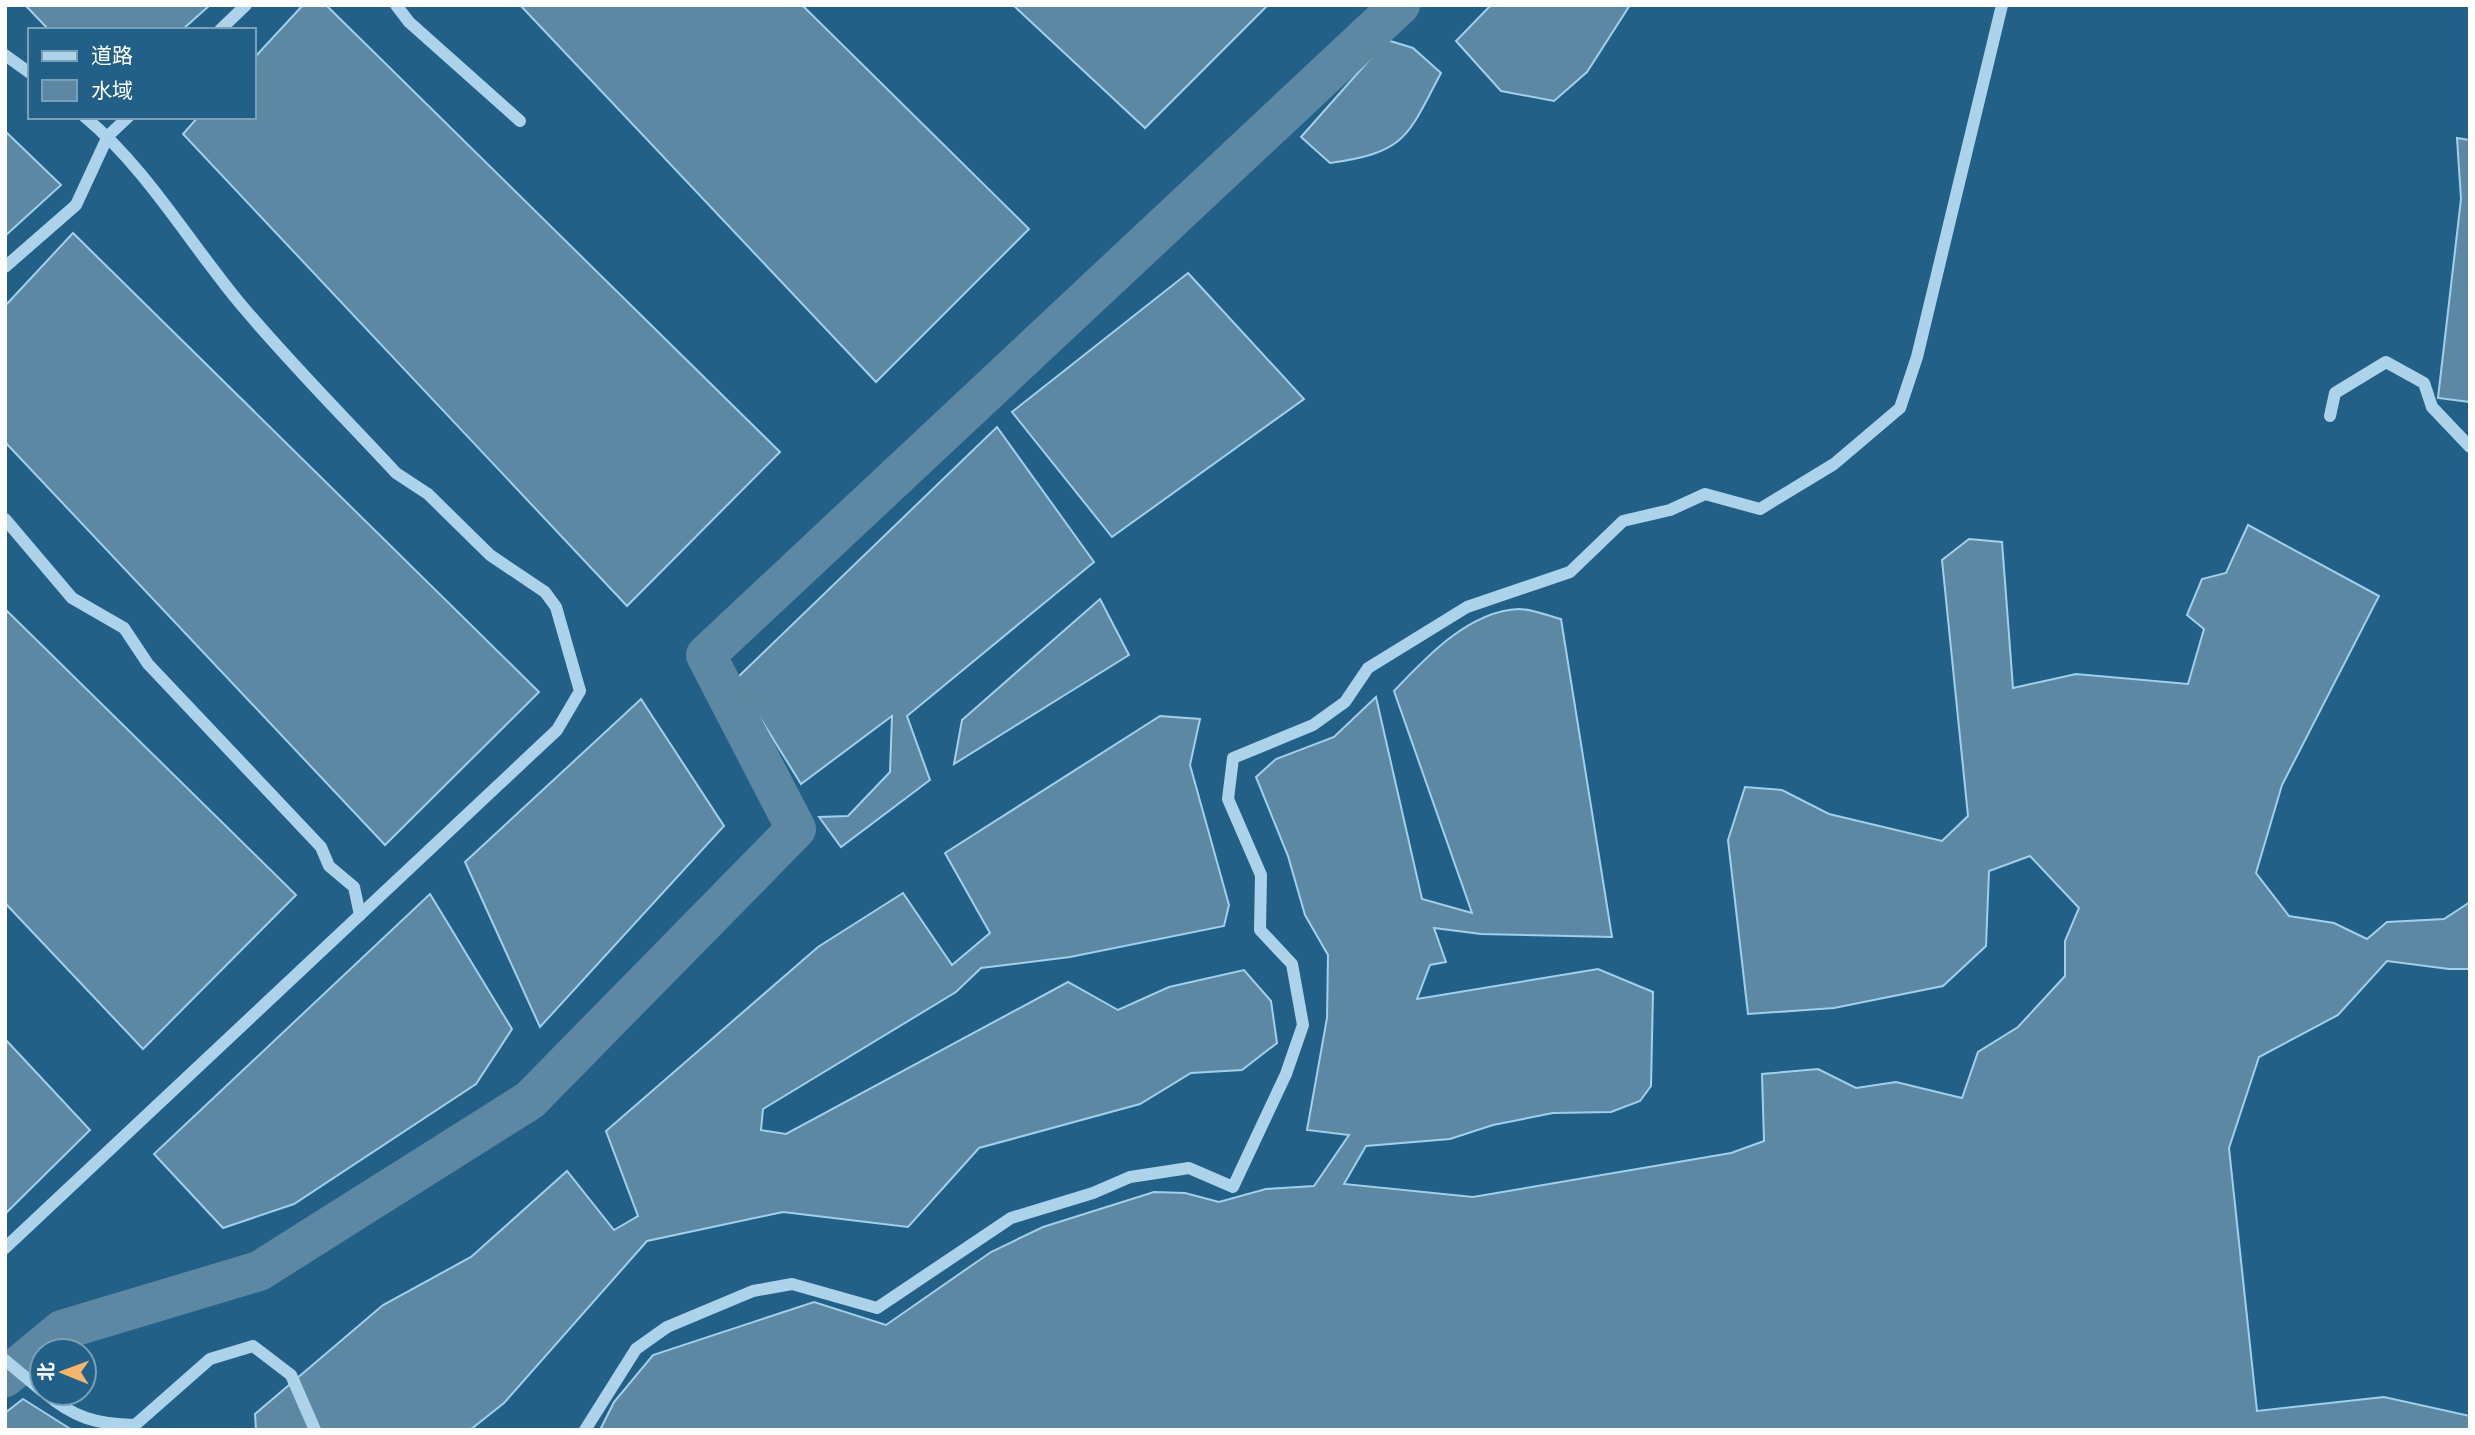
<svg xmlns="http://www.w3.org/2000/svg" width="2475" height="1435" font-family="Barlow,'Noto Sans SC',sans-serif">
  <style>
    .water { fill: #5d88a3; stroke: #a0d0eb; stroke-width: 2 }
    .lines { fill: none; stroke-linecap: round; stroke-linejoin: round }
    .river { stroke: #5d88a3; stroke-width: 40 }
    .minor { stroke: #acd3e9; stroke-width: 12 }
  </style>
  <rect width="100%" height="100%" fill="#226087"/>
  <g class="water">
    <polygon points="25,5 210,5 182,30 49,30"/>
    <polygon points="303,5 326,5 780,452 627,606 183,134 198,117 254,117 254,58"/>
    <polygon points="520,5 802,5 1029,229 876,382"/>
    <polygon points="1013,5 1268,5 1145,128"/>
    <polygon points="1491,5 1630,5 1587,72 1554,101 1501,91 1456,41"/>
    <path d="M1387,40L1413,48L1441,73C1407,137 1407,152 1330,163L1301,137Z"/>
    <polygon points="5,131 61,185 5,236"/>
    <polygon points="2457,138 2470,140 2470,402 2438,398 2461,199"/>
    <polygon points="73,233 539,692 385,845 5,442 5,306"/>
    <polygon points="1188,273 1304,399 1112,537 1012,412"/>
    <polygon points="997,427 1094,562 907,716 930,780 841,847 819,817 848,816 890,772 892,716 801,784 736,679"/>
    <path d="M2248,525L2379,596L2282,785L2256,873L2289,916L2334,923L2367,939L2387,922L2444,919L2470,902V969H2449L2387,961L2338,1015L2259,1057L2229,1148L2257,1411L2384,1397L2470,1416V1430H600L614,1402L653,1355L814,1302L886,1325L991,1252L1043,1227L1154,1192L1185,1193L1219,1202L1266,1189L1314,1186L1349,1135L1307,1130L1327,1018L1328,955L1305,915L1288,856L1256,777L1276,759L1334,737L1376,697L1422,899L1472,913L1394,691C1426,657 1469,611 1519,609C1532,609 1549,616 1561,619L1612,937L1481,934L1434,928L1446,962L1430,965L1417,999L1598,969L1653,992L1651,1086L1640,1101L1611,1112L1553,1113L1493,1125L1450,1139L1366,1146L1344,1184L1473,1197L1731,1153L1764,1141L1762,1074L1818,1069L1856,1088L1896,1082L1962,1098L1978,1052L2018,1027L2065,976V941L2079,908L2030,856L1989,871L1986,946L1943,986L1834,1008L1748,1014L1728,840L1745,787L1782,790L1829,814L1942,841L1968,816L1942,560L1969,539L2002,542L2013,688L2076,674L2188,684L2204,629L2187,615L2202,579L2226,573Z"/>
    <polygon points="1100,599 1129,655 954,764 962,720"/>
    <polygon points="5,609 296,895 143,1049 5,903"/>
    <polygon points="641,699 724,826 540,1027 465,862"/>
    <polygon points="1160,716 1200,719 1190,765 1229,905 1224,926 1070,957 981,968 956,992 763,1109 761,1130 786,1134 1068,982 1118,1010 1169,987 1244,970 1271,1001 1277,1043 1242,1070 1191,1073 1140,1104 979,1148 908,1227 783,1212 647,1241 504,1403 470,1430 256,1430 255,1414 383,1305 471,1257 567,1171 614,1230 638,1216 606,1131 818,947 903,893 952,965 990,933 945,853"/>
    <polygon points="430,894 512,1029 476,1084 294,1204 223,1228 154,1154"/>
    <polygon points="5,1039 90,1130 5,1214"/>
    <polygon points="23,1399 72,1430 5,1430 5,1413"/>
  </g>
  <g class="lines">
    <polyline class="river" points="5,1377 62,1330 259,1271 530,1100 796,829 706,655 1400,5"/>
    <g class="minor">
      <polyline points="396,5 409,22 520,121"/>
      <polyline points="220,30 246,5"/>
      <polyline points="5,55 30,73"/>
      <polyline points="5,267 76,205 108,136 128,117"/>
      <polyline points="2330,416 2335,393 2386,362 2424,383 2432,407 2470,447"/>
      <polyline points="5,519 72,598 124,628 148,664 321,847 329,866 354,887 360,915"/>
      <path d="M5,1248L557,730L580,691L556,607L545,592L490,555L428,494L396,473C343,416 287,360 238,301C187,239 146,168 85,117"/>
      <polyline points="5,1360 42,1391"/>
      <path d="M45,1393C74,1418 96,1424 135,1425L210,1359L253,1346L291,1375L315,1430"/>
      <polyline points="585,1430 636,1349 667,1327 753,1291 792,1284 877,1308 1011,1218 1093,1193 1130,1177 1189,1168 1233,1187 1286,1074 1303,1025 1292,964 1260,930 1261,875 1228,799 1233,758 1313,725 1345,702 1368,668 1467,607 1570,572 1623,521 1670,510 1705,494 1760,509 1834,464 1900,408 1917,357 2002,5"/>
    </g>
  </g>
  <rect width="2475" height="1435" fill="none" stroke="#ffffff" stroke-width="14"/>
  <rect x="28" y="28" width="228" height="91" fill="#226087" stroke="#7aa0b7" stroke-width="2"/>
  <rect x="42" y="51" width="35" height="10" fill="#acd3e9" stroke="#7aa0b7" stroke-width="2"/>
  <text x="91" y="63" font-size="21" fill="#ffffff">道路</text>
  <rect x="42" y="80" width="35" height="21" fill="#5d88a3" stroke="#7aa0b7" stroke-width="2"/>
  <text x="91" y="98" font-size="21" fill="#ffffff">水域</text>
  <g transform="translate(63 1372) rotate(271)"><circle r="33" fill="#226087" stroke="#7aa0b7" stroke-width="2"/>
  <path d="M0-5L12 26L0 18L-12 26Z" fill="#f6b56e"/>
  <text y="-10" font-size="19" font-weight="bold" text-anchor="middle" fill="#ffffff">北</text>
  </g>
</svg>
